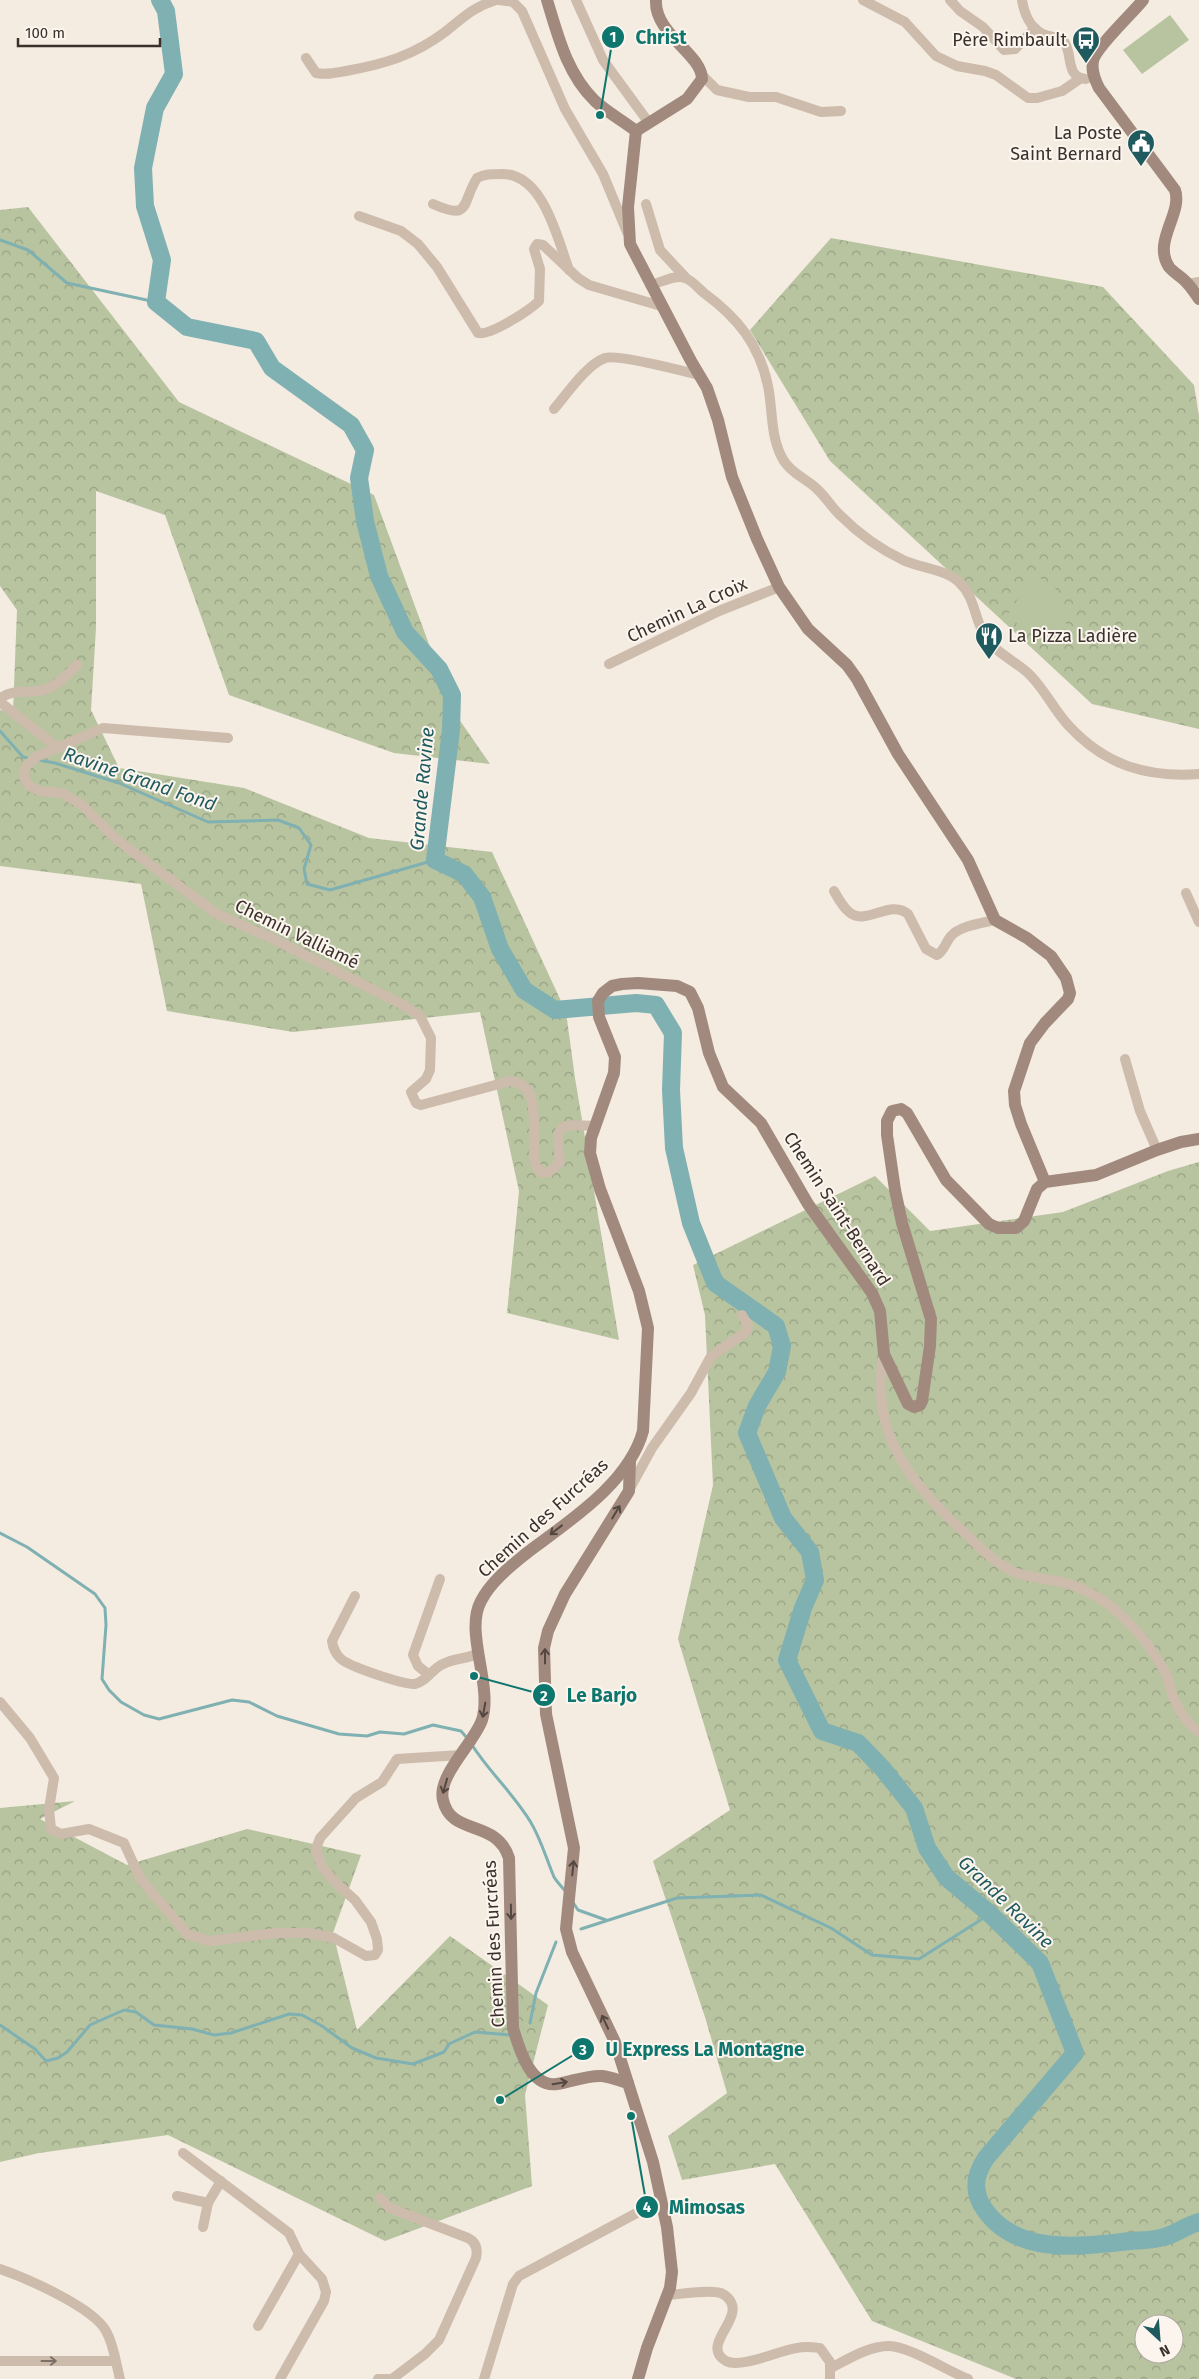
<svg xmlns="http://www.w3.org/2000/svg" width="1199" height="2379" font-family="'Fira Sans',sans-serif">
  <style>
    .forest { fill: url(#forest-crowns); fill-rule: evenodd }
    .green { fill: #b8c4a0 }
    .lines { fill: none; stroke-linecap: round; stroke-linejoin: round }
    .stream { stroke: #7fb0b2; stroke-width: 3 }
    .river { stroke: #7fb0b2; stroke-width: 18 }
    .street { stroke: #cdbbac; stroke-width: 10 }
    .secondary { stroke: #a18a7d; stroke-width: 12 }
    .oneway { stroke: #544640 }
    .oneway2 { stroke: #7d6f65 }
    .labels { text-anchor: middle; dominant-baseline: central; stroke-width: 4; stroke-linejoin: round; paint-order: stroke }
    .poi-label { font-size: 18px; fill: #3b302b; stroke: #fbf5ee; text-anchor: end }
    .street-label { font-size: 18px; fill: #3b302b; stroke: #fbf5ee }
    .water-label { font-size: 19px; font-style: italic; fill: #1f5a5e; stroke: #fbf5ee }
    .leader { fill: none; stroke: #0f766e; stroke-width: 2 }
    .callout-dot { fill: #0f766e; stroke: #fbf5ee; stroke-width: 2 }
    .mark-label { font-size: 15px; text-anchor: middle; font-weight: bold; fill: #fff }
    .callout-label { font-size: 19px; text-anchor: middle; font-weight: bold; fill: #0f766e; stroke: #fbf5ee; stroke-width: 4; stroke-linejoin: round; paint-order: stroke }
  </style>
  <defs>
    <pattern id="forest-crowns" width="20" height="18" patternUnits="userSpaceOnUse" patternTransform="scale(1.25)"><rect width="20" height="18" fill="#b8c4a0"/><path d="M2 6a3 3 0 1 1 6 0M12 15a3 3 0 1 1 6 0" fill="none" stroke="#97a083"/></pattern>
  </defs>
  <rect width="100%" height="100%" fill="#f4ebe1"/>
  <g class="forest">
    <polygon points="28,207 179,402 374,495 454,712 490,764 394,753 229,695 165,515 96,491 96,628 91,710 119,768 244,788 369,838 492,852 566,1012 575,1078 619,1340 507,1313 519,1191 480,1012 293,1032 167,1011 141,884 0,866 0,710 13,712 17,610 0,586 0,210"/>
    <polygon points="831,238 1103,287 1194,385 1199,416 1199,729 1092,704 830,461 750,330"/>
    <path d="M1199,1162V2379H1016L872,2321L775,2164L682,2180L668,2136L727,2093L705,2017L653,1861L730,1810L678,1639L713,1485L705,1315L693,1265L875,1176L930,1231L1063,1212L1168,1171ZM1144,2324H1174V2354H1144Z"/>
    <polygon points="75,1801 40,1819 127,1865 247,1829 361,1855 333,1933 357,2030 450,1936 548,2005 525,2095 532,2186 385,2241 168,2135 39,2153 0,2162 0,1808"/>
  </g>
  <g class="green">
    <polygon points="1170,15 1189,40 1142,74 1123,50"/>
    <polygon points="1034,574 1056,589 1065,609 1059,618 1068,625 1051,648 1007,616"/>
  </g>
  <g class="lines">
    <g class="stream">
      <polyline points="0,240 28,250 67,283 156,302"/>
      <polyline points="0,731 23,757 31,759"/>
      <polyline points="38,760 55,763 119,783 208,822 278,820 299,828 311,845 304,869 307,884 330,890 435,860"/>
      <polyline points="0,1533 27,1547 95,1594 105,1608 106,1625 102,1679 109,1690 121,1702 144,1715 159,1719 232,1700 249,1702 277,1716 339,1734 367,1736 380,1732 404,1734 433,1725 461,1731 467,1738"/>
      <path d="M472,1745C490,1773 513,1793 530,1821C541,1839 546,1858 554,1877C557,1882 562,1887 566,1892"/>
      <polyline points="572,1901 578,1910 606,1920"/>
      <polyline points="581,1929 677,1898 761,1895 831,1928 872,1955 919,1959 990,1914"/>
      <polyline points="530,2023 536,1993 556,1942"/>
      <polyline points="0,2025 35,2049 46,2061 58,2058 67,2052 90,2025 124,2010 136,2012 154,2025 192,2029 214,2035 231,2033 289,2014 302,2015 322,2026 352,2048 376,2058 413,2064 444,2052 449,2044 475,2032 510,2035"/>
    </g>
    <path class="river" d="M160,0L166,11L174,74L155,108L143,168L145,206L162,260L156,302L187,327L256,341L272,368L351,425L365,450L359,478L365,521L379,576L405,632L439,669L452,695L451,730L435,860L464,874L482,897L500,949L524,990L555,1010L636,1003L656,1005L673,1033L671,1090L674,1148L691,1223L715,1283L776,1326L782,1346L777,1372L757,1406L747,1433L783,1518L810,1552L815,1580L803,1608L787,1660L822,1731L858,1743L883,1769L914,1808L927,1848L946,1877L990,1914L1040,1963L1075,2053L986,2158C974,2176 972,2192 985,2210C1016,2254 1076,2247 1122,2242C1136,2240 1151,2241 1164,2237C1176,2234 1187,2225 1199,2222"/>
    <g class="street">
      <polyline points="499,0 513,2 522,11 565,109 603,174 627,232"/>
      <polyline points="576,0 603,60 649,123"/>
      <polyline points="863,0 905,22 936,56 957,66 985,71 996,75 1028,98 1037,98 1062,91 1081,78"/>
      <polyline points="950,0 960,11 983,27 1004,50 1015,49 1035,28"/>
      <path d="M1022,0C1024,13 1030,28 1043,34C1050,37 1057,37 1063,40C1074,53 1064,77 1086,79"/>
      <path d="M306,58L316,73C327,75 335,73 346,71C384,64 413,56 445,32C463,18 473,7 496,0"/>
      <polyline points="702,75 717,90 749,97 776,97 821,112 841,111"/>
      <path d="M433,204C471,221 461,204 477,178C485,174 491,174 500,174C543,172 557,237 569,270"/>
      <polyline points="646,204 660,250 686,278"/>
      <path d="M359,216L401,231L418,244L437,267L478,333C490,336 530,310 539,301L540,269L534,249L537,244L543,245L578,278L589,285L661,306"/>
      <polyline points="1188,284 1199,282"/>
      <path d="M650,285C660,283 676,274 685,278C692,280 699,289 704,293C738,318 759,344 768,386C773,410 770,439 784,461C792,474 807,479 817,489C826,497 832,508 841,516C859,534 880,549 903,560C920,568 945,569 959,582C975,597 974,618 985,636C995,653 1016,661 1030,675C1045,690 1054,710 1069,726C1105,765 1147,778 1199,774"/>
      <path d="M554,409C567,394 586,365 605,358C618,354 683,371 699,375"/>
      <polyline points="609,664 719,611 779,587"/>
      <path d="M0,699C10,689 26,693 38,691C55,689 66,676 77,665"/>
      <polyline points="0,702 58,748"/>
      <path d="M228,738L103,728L38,756L28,764L24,770V777L29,786L40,791L62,793L82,805L116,839L217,914L273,939L405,1006L420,1016L431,1038L430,1070L426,1079L411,1092L416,1103L421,1105L510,1081C517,1082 523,1084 527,1089C537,1103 534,1142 534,1159L536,1166L542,1173L549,1172L560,1162C555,1122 558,1124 596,1126"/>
      <path d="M834,891C838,898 842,906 848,911C865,928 890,898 908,914L926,949L937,955C945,950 945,943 951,936C960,926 982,923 995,920"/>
      <polyline points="1186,893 1199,922"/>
      <polyline points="1125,1059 1140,1111 1157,1150"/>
      <path d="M884,1354C868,1432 911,1484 966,1534C979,1547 993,1561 1010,1570C1022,1577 1036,1577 1050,1580C1079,1584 1102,1597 1123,1617C1140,1633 1155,1653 1166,1674C1169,1681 1170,1689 1173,1696C1178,1709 1187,1724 1199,1732"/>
      <polyline points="629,1490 652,1448 691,1393 710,1358 718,1351 746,1332 748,1325 742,1315"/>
      <path d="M355,1596L332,1641C333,1648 335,1653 340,1658C347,1666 404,1685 415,1684C426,1682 433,1668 443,1664C454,1658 468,1659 479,1653"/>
      <polyline points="428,1674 418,1666 413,1655 440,1579"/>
      <polyline points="0,1702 30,1738 54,1778 49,1809 51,1829 61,1834 89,1829 124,1843 140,1878 187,1934 209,1941 276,1933 309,1933 334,1938 366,1956 375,1955 378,1950 377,1939 371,1922 355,1900 337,1884 322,1867 317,1853 317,1846 320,1838 356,1798 382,1782 397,1759 461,1755"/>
      <polyline points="183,2153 289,2233 299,2254 322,2279 326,2292 324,2301 280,2379"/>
      <polyline points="177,2196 208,2203"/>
      <path d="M380,2198L390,2208L468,2238C476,2242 478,2249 476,2258L439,2340L425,2354L392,2379"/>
      <polyline points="203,2227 208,2203 221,2181"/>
      <path d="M0,2269C26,2278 93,2307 106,2331C114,2345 116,2364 120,2379"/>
      <path d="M667,2295C682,2294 699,2291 714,2292C719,2292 724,2294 727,2297C749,2317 698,2345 726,2361C741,2369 780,2350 797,2348C805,2346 812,2347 820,2348L830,2362V2379"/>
      <polyline points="258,2326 299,2254"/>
      <polyline points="0,2361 115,2361"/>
      <path d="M831,2368C848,2359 869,2346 889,2346C908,2346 948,2371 968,2379"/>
      <polyline points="378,2379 388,2379"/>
      <polyline points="484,2379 513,2284 519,2276 661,2200"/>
    </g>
    <g class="secondary">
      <path d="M547,0C558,36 567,74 595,101C607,112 623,121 636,131L687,99L702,79C702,54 654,34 656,0"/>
      <path d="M1143,0C1132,14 1095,48 1093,61C1091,71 1095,80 1099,88L1175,190C1183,214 1152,241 1169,267C1174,273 1182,277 1187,283C1191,287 1195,293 1199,299"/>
      <polyline points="636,131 628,207 630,244 691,361 707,388 718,420 732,477 757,539 779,587 808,629 847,665 857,679 898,754 968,860 995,920 1027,938 1051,956 1066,978 1070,993 1068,999 1045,1023 1030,1043 1014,1091 1015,1105 1021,1124 1045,1182"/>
      <polyline points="630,1461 629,1491 565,1594 548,1631 544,1648 546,1714 574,1848 566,1929 572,1952 615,2042 653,2162 667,2227 672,2272 670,2288 647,2348 638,2379"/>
      <path d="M628,2083C620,2081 611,2077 602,2076C587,2075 571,2082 557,2084C530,2088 519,2048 513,2028L509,1858C496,1818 451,1837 443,1800C437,1776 474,1743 482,1720C493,1685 464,1632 481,1601C491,1581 511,1566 528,1552C569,1521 629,1483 643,1431L648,1328L639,1291L600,1189L590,1153L591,1138L614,1073L615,1057L599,1017L598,1001L603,993L612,986L622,984L638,983L677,986L690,992L698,1008L709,1053L723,1087L761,1123L808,1204L872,1293L880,1311L884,1354L908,1404L914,1407L920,1405L922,1401L930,1346L931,1319L902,1223L895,1190L887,1135V1121L892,1111L901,1109L907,1113L946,1180L989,1224L998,1228H1016L1024,1221L1037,1189L1045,1182L1096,1175L1157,1150L1181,1142L1199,1139"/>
    </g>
  </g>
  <defs><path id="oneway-shaft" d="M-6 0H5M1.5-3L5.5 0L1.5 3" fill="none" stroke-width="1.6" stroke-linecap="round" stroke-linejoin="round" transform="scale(1.25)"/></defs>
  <g class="oneway">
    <use href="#oneway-shaft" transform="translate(616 1512) rotate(-59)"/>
    <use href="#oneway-shaft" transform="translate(556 1530) rotate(142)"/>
    <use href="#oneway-shaft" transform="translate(545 1656) rotate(-90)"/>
    <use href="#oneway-shaft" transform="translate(484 1710) rotate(100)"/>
    <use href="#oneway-shaft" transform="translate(445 1786) rotate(106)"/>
    <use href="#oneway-shaft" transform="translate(573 1868) rotate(-84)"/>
    <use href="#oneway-shaft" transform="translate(511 1912) rotate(89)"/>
    <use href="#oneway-shaft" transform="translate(605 2022) rotate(-115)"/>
    <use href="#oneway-shaft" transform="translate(560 2083) rotate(-9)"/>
  </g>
  <use class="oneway2" href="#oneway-shaft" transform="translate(49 2361)"/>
  <defs>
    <g id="bus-pin" transform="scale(1.4375)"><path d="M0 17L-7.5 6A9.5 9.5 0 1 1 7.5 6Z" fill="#1f5a5e" stroke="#fbf5ee"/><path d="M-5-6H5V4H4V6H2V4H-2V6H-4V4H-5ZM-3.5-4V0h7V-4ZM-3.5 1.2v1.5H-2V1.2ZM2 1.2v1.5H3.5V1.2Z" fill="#fff"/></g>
    <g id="civic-pin" transform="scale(1.4375)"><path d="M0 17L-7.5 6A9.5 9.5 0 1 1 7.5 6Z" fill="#1f5a5e" stroke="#fbf5ee"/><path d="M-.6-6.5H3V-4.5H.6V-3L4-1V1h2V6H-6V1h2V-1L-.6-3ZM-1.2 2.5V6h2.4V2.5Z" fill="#fff"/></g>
    <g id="restaurant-pin" transform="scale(1.4375)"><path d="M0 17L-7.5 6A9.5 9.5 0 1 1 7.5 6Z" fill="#1f5a5e" stroke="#fbf5ee"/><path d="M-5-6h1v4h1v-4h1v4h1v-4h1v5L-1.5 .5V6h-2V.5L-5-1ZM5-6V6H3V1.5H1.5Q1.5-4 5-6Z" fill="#fff"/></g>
  </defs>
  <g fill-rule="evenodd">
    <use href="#bus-pin" x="1086" y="40"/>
    <use href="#civic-pin" x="1141" y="143"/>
    <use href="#restaurant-pin" x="989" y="636"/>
  </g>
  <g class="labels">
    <g class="poi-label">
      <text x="1067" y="40">Père Rimbault</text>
      <text x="1122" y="133">La Poste<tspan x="1122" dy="21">Saint Bernard</tspan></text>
      <text x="1008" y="636" text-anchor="start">La Pizza Ladière</text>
    </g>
    <g class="street-label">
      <text transform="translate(687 610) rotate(-25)">Chemin La Croix</text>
      <text transform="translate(297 934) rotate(26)">Chemin Valliamé</text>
      <text transform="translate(837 1209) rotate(57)">Chemin Saint-Bernard</text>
      <text transform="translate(543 1518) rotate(-42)">Chemin des Furcréas</text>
      <text transform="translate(494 1944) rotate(-93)">Chemin des Furcréas</text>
    </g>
    <g class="water-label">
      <text transform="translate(140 779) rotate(19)">Ravine Grand Fond</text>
      <text transform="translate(422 789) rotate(-85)">Grande Ravine</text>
      <text transform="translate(1006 1902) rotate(44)">Grande Ravine</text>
    </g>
  </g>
  <path class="leader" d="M600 115L613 37M474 1676L544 1695M500 2100L583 2049M631 2116L647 2207"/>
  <g class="callout-dot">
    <circle cx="600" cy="115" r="5"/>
    <circle cx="474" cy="1676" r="5"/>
    <circle cx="500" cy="2100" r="5"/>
    <circle cx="631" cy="2116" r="5"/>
    <circle cx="613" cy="37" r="12"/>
    <circle cx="544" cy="1695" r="12"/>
    <circle cx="583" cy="2049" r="12"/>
    <circle cx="647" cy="2207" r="12"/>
  </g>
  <g class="mark-label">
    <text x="613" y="42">1</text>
    <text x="544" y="1701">2</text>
    <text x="583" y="2055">3</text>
    <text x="647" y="2212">4</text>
  </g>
  <g class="callout-label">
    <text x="661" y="44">Christ</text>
    <text x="602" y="1702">Le Barjo</text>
    <text x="705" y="2056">U Express La Montagne</text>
    <text x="707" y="2214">Mimosas</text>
  </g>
  <g transform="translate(1159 2339) rotate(154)"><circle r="24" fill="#fbf5ee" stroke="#aea6a0"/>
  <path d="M0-4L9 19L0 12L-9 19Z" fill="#1f5a5e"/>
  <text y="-8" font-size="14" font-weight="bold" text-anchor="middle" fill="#3b302b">N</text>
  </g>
  <path d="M18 38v8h142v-8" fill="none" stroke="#3b302b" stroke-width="2.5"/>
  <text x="25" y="38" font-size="15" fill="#3b302b" stroke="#fbf5ee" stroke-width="4" paint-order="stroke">100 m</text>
</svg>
